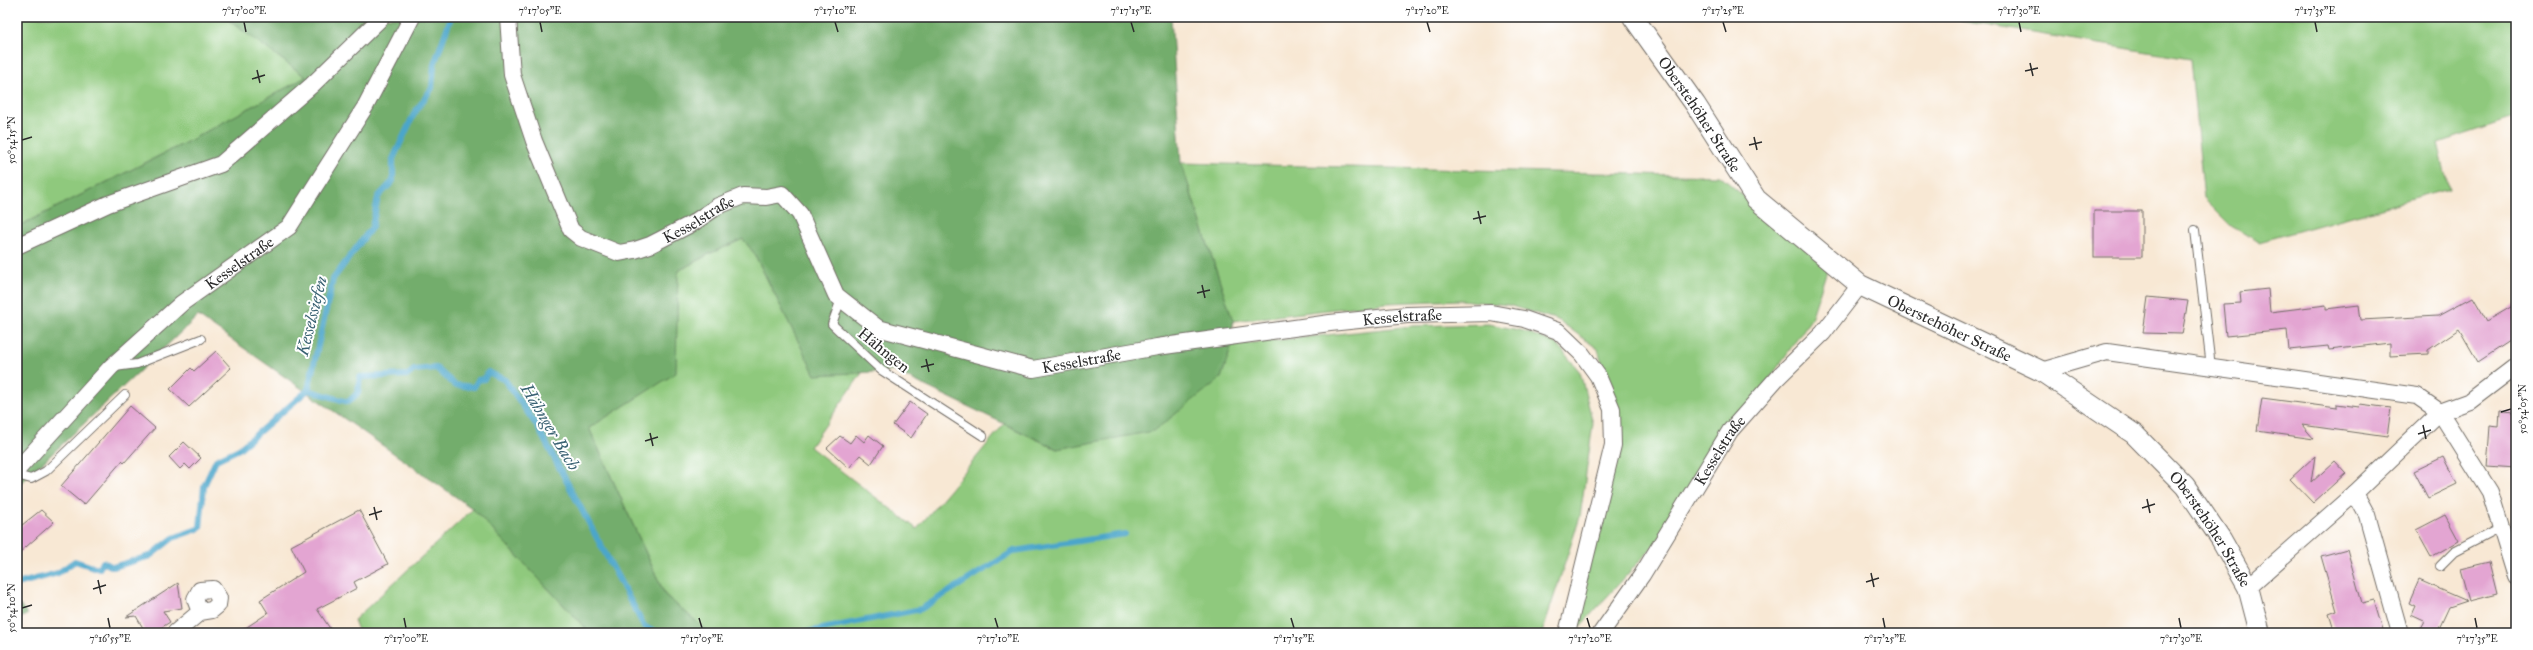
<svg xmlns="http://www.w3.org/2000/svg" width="2533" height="650" font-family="'IM FELL Great Primer',serif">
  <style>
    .green { fill: #8fc97d; stroke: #5d7a54 }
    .forest { fill: #73ad6c; stroke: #4f6c4c }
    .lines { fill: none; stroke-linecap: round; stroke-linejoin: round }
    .stream { stroke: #4ca6ca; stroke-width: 6 }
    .building { fill: #e3a5d2 }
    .service-casing { stroke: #736d66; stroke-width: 10 }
    .minor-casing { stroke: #736d66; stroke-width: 18 }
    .tertiary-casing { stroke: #736d66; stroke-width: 22 }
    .service { stroke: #fff; stroke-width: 8 }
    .minor { stroke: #fff; stroke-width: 16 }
    .tertiary { stroke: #fff; stroke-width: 20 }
    .ticks { fill: none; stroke: #2b2b2b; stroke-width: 1.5 }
    .labels { text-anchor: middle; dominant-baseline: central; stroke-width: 4; stroke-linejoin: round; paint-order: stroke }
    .street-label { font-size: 16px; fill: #2b2b2b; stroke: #fff }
    .water-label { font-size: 17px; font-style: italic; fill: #3a6273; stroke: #fff }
    .neatline { fill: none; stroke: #2b2b2b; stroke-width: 1.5 }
    .ticks-label { font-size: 10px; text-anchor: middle; fill: #2b2b2b }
  </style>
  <rect width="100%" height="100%" fill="#fff"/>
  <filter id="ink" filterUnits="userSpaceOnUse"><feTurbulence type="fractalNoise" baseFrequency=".025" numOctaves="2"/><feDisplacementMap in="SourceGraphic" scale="8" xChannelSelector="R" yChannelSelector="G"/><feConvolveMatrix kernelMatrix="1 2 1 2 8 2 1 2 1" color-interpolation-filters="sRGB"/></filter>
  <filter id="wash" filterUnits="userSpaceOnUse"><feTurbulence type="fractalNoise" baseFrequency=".012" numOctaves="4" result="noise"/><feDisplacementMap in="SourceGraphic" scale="16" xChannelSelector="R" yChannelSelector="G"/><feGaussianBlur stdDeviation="0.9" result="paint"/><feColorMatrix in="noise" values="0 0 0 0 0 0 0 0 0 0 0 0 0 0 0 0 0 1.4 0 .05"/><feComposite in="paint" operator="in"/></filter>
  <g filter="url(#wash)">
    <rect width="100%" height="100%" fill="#f8e8d4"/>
    <g class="green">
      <polygon points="17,17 224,17 306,77 189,141 17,227"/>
      <polygon points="1959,17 2516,17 2516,117 2438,143 2449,189 2259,242 2231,226 2204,199 2190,59 1961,21"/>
      <polygon points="1181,163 1720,176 1828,267 1811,319 1656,543 1574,633 1619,423 1598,349 1558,320 1508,305 1461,300 1387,303 1233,321"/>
      <polygon points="743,239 754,253 815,374 862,373 810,447 917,529 1004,424 1057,449 1221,378 1232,345 1412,326 1489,324 1524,331 1557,344 1580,372 1593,423 1580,517 1542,633 710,633 665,595 589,428 675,373 678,271 711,253"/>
      <polygon points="473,509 590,633 359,633 354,620"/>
    </g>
    <g class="forest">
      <polygon points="224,17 1171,17 1181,163 1233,321 1232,345 1221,378 1154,431 1057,449 894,371 815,375 754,253 743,239 711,253 678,271 676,373 589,428 665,595 710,633 590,633 473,509 198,316 17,487 17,227 189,141 306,77"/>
      <polygon points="17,602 28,614 17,620"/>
    </g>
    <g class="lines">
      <g class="stream">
        <polyline points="308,390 333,279 372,227 378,197 393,181 393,159 414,114 432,88 434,65 451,17"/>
        <polyline points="17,584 58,573 75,561 99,569 103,562 113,567 150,556 173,538 200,528 204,486 216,460 239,449 308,390 348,402 358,393 360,377 408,375 414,370 436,368 455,385 474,387 478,380 484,379 488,372 505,380 537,426 644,626 656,633"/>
        <polyline points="802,633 921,609 1014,551 1125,534"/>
      </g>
    </g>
    <g id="blocks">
      <g class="building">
        <rect x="2094" y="211" width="48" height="46"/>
        <polygon points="2268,289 2270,312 2326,305 2326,309 2359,305 2361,320 2438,316 2473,297 2487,321 2516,304 2516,337 2478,362 2459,329 2428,350 2428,354 2390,356 2390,343 2329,350 2328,346 2289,350 2287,330 2226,336 2223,304 2241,303 2240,292"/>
        <polygon points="2148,297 2188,301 2182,334 2143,333"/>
        <polygon points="216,351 231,368 189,407 170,389 191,368 194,371"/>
        <polygon points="2262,398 2337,408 2337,404 2359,407 2360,404 2391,408 2387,437 2302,425 2314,439 2257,431"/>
        <polygon points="910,402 927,414 911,438 893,425"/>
        <polygon points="130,406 155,428 124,463 122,461 84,505 61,486"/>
        <polygon points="2500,411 2516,412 2516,469 2487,467 2490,426 2499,427"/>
        <polygon points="856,435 864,442 869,435 883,446 871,464 860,455 849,468 827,448 840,436 850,443"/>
        <polygon points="184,442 201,458 190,469 185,464 180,469 169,457"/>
        <polygon points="2315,456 2311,483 2335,461 2346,473 2313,503 2290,479"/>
        <polygon points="2443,457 2457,484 2428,498 2414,471"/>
        <polygon points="41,510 54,522 17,555 17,529"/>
        <polygon points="359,510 388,564 354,582 357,588 317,609 333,633 238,633 268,613 260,600 304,572 291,546"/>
        <polygon points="2445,515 2459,541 2431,557 2416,530"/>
        <polygon points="2347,549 2362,603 2374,600 2384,633 2335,633 2329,614 2337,611 2321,556"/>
        <polygon points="2489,562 2497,594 2469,601 2460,569"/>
        <polygon points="2419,580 2467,601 2449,607 2437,633 2420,628 2424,621 2411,615 2415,606 2409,603"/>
        <polygon points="178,583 182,608 163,611 170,622 153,633 146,633 136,616 126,617"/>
      </g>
    </g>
  </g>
  <g filter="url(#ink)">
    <use href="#blocks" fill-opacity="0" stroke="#736d66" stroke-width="1"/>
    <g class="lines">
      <g class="service-casing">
        <g id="service">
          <polyline points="2195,230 2211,367"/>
          <polyline points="841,299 832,324 881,370 983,436"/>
          <polyline points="115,367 137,364 201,339"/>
          <polyline points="17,475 31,479 46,471 125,395"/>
          <polyline points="2440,566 2454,552 2502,527"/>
        </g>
      </g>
      <g class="minor-casing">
        <g id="minor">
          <path id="s1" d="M508,17L512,75L534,141L571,230L581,238L619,253L635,250L650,245L693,223L718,206L743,196L766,197L782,194L800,214L836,295L878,328L1033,369L1157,347L1330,323L1407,315L1491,313L1524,319L1558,331L1582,354L1598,376L1612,409L1613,445L1567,633"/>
          <polyline points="17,246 108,204 221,164 312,85 382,17"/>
          <polyline points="2516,366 2470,401 2440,412 2490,492 2516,577"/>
          <polyline points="2041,371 2107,352 2417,396 2440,412 2355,493 2248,587"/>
          <path id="s2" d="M17,470L111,367L182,303L289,227L365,107L412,17"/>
          <polyline points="2355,493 2367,515 2400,633"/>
          <polyline points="175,633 200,612 212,610 218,605 219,598 213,589 200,590 195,599 200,612"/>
          <path id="s3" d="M1601,633L1642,575L1730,431L1777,378L1823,333L1860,285"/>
        </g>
      </g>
      <g class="tertiary-casing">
        <g id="tertiary">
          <path id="s4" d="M1633,17L1695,104L1756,199L1860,285L2041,371L2134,434L2185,486L2221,539L2248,587L2260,633"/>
        </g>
      </g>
      <use href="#service" class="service"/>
      <use href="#minor" class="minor"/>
      <use href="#tertiary" class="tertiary"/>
    </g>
  </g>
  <path class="ticks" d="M244,22L246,32M540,22L542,32M835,22L838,32M1131,22L1134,32M1427,22L1430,32M1723,22L1726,32M2019,22L2021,32M2315,22L2317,32M2030,63L2033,76M257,70L260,83M2025,71L2038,68M252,79L265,75M1754,137L1757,150M22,140L32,137M1749,145L1762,142M1478,211L1481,224M1473,219L1486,216M1202,285L1205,298M1197,293L1210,290M926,359L929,372M921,367L934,364M2501,412L2511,409M2423,425L2426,439M650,433L653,446M2418,434L2431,430M645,441L658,437M2147,499L2150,513M374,507L377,520M2142,508L2155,504M369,515L382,511M1871,573L1874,587M98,580L101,594M1866,582L1879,578M93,589L106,585M22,608L32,605M108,618L110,628M404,618L406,628M699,618L702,628M995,618L998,628M1291,618L1294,628M1587,618L1590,628M1883,618L1885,628M2179,618L2181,628M2475,618L2477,628"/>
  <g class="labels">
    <g class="street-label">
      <text stroke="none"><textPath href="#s4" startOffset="118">Oberstehöher Straße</textPath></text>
      <text stroke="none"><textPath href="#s1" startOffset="365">Kesselstraße</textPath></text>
      <text stroke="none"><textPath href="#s2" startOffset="305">Kesselstraße</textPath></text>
      <text stroke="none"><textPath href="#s1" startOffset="1157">Kesselstraße</textPath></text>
      <text stroke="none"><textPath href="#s4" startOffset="454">Oberstehöher Straße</textPath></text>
      <text transform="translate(884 350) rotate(39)">Hähngen</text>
      <text stroke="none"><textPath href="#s1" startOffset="833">Kesselstraße</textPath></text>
      <text stroke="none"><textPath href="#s3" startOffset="218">Kesselstraße</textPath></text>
      <text stroke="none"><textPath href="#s4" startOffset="790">Oberstehöher Straße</textPath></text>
    </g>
    <g class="water-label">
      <text transform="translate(312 316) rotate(-76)">Kesselssiefen</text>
      <text transform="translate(550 427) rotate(59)">Hähnger Bach</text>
    </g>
  </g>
  <rect width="2533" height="650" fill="none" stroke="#fff" stroke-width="44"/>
  <rect x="22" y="22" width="2489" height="606" class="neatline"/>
  <g class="ticks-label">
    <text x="244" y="14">7°17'00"E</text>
    <text x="540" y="14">7°17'05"E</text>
    <text x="835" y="14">7°17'10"E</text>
    <text x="1131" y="14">7°17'15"E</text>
    <text x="1427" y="14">7°17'20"E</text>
    <text x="1723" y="14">7°17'25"E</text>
    <text x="2019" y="14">7°17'30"E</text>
    <text x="2315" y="14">7°17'35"E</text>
    <text transform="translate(11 140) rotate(-90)" y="4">50°54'15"N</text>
    <text transform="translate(2522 409) rotate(-90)" y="4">50°54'05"N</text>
    <text transform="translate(11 608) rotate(-90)" y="4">50°54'10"N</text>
    <text x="110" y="642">7°16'55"E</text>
    <text x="406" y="642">7°17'00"E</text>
    <text x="702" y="642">7°17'05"E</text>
    <text x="998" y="642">7°17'10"E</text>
    <text x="1294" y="642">7°17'15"E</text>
    <text x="1590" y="642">7°17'20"E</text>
    <text x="1885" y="642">7°17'25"E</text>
    <text x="2181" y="642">7°17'30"E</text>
    <text x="2477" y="642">7°17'35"E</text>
  </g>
</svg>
